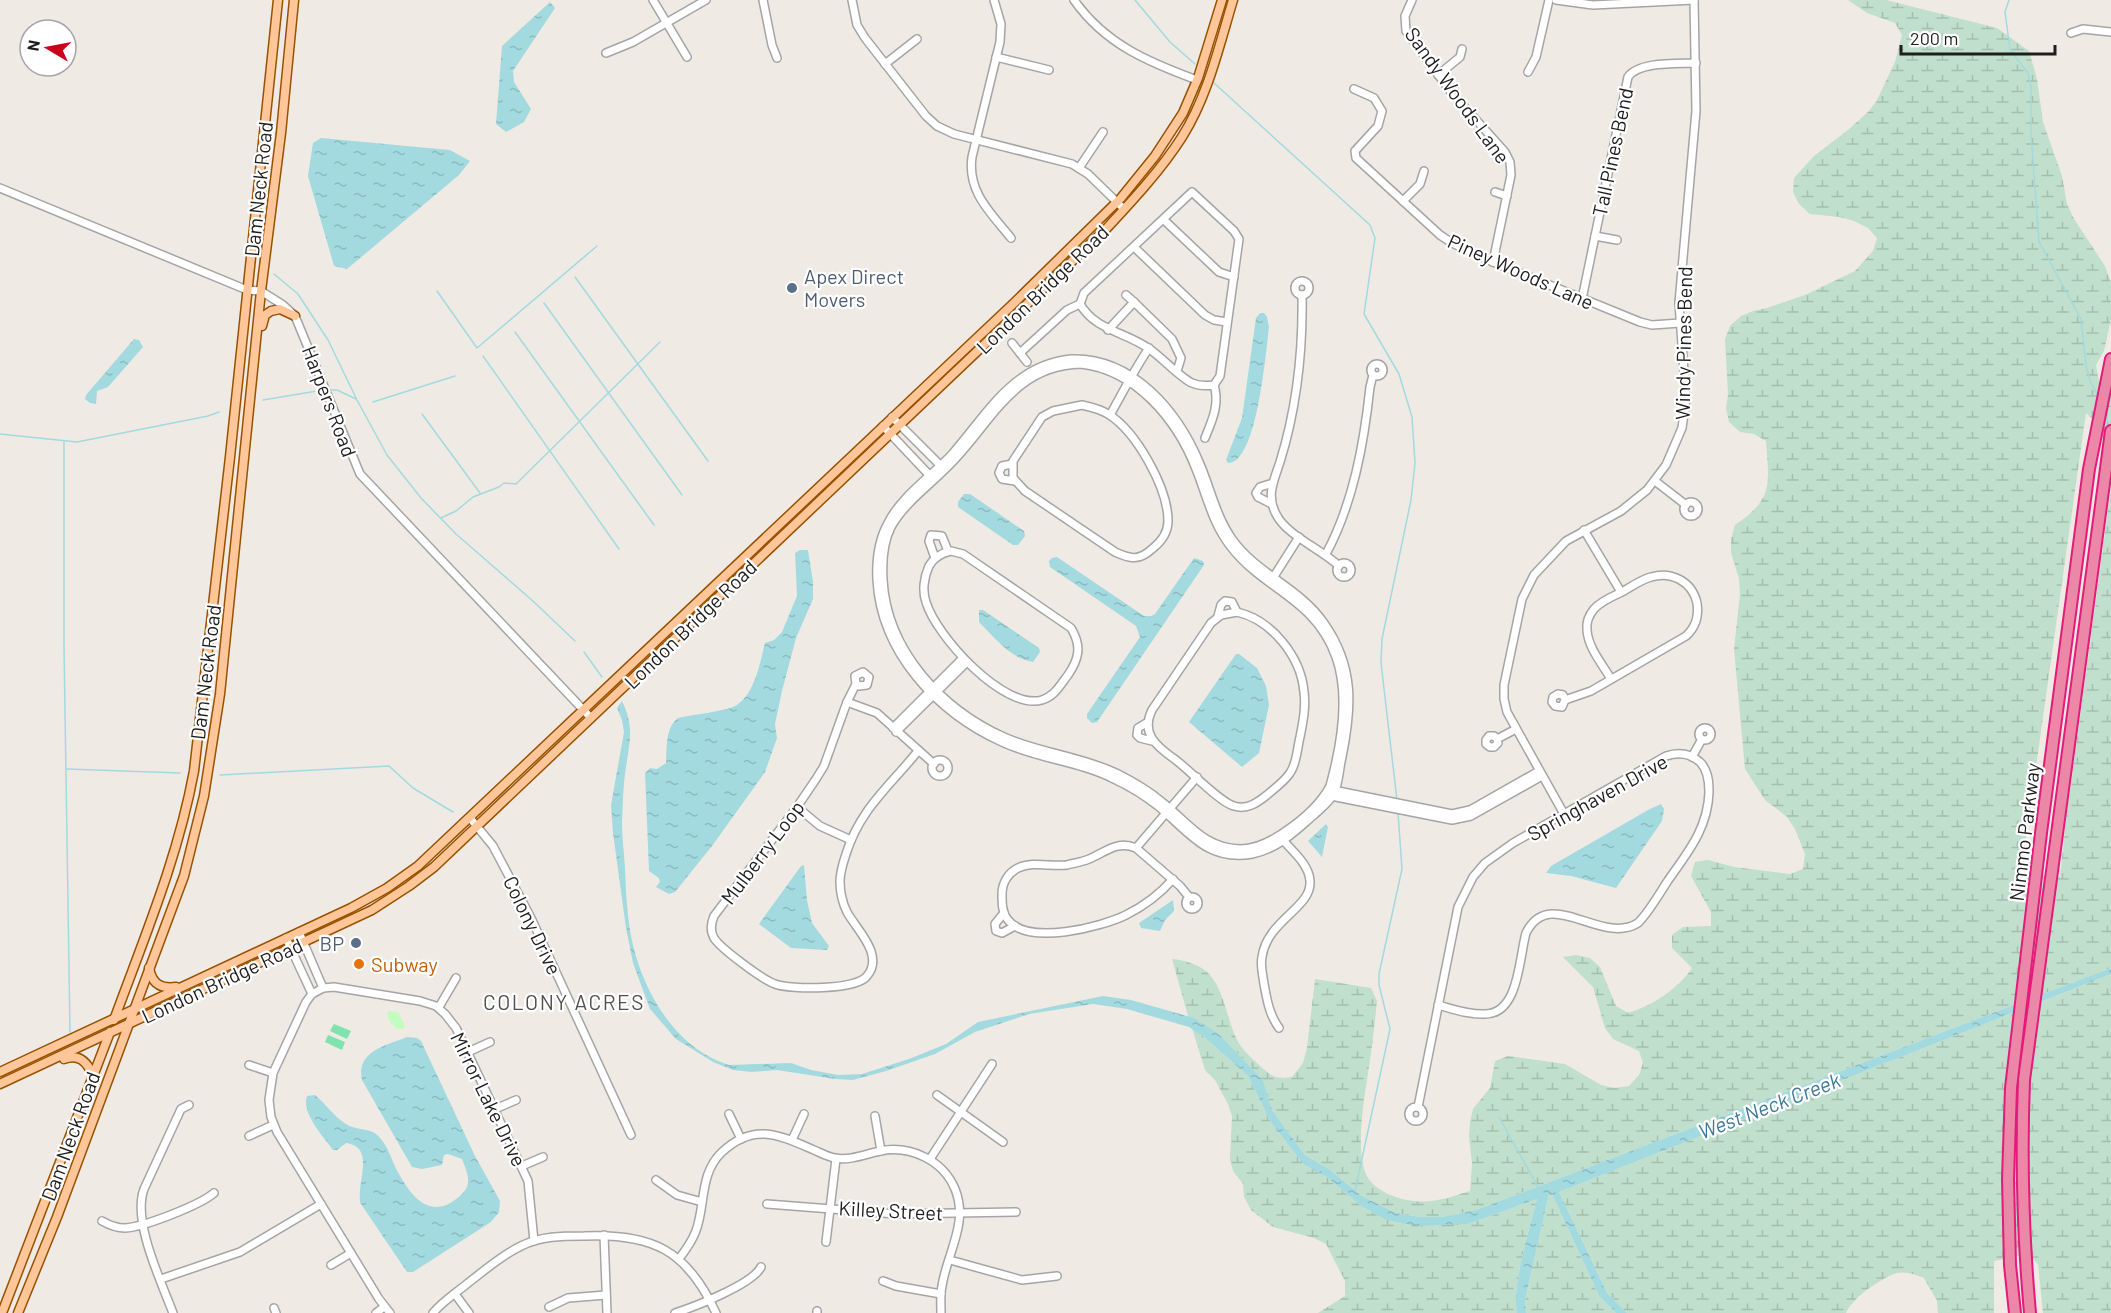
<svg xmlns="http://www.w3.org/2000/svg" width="2111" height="1313" font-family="Barlow,sans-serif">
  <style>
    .wetland { fill: url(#wetland-marsh) }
    .park { fill: url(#park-crowns) }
    .pitch { fill: #7ee3ae }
    .water { fill: url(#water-ripples) }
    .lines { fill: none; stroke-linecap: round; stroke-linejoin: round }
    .stream { stroke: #a2dae0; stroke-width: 1.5 }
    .minor-casing { stroke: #a5a5a5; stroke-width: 10 }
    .major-casing { stroke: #985200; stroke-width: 11 }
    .highway-casing { stroke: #e31b7a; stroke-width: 14 }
    .minor { stroke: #fff; stroke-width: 7 }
    .major { stroke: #ffc699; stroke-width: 8 }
    .highway { stroke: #eb87a7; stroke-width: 10 }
    .service-dot { fill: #5c6f8a; stroke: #fff; stroke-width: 2 }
    .food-dot { fill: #e8710a; stroke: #fff; stroke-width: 2 }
    .labels { text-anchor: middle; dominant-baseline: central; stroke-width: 4.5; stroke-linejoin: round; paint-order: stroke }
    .street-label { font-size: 20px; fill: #1e1e1e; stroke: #fff }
    .service-label { font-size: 20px; fill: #4e5e75; stroke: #fff; text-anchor: start }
    .food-label { font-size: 20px; fill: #c56008; stroke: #fff; text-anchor: start }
    .neighbourhood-label { font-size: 21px; letter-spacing: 1.5px; fill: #515151; stroke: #fff }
    .water-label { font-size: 21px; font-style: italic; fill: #3e799b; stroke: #fff }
  </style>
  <defs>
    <pattern id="wetland-marsh" width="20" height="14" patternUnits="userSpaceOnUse" patternTransform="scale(1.5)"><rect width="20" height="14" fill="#c0dfcc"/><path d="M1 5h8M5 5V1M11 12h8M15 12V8" fill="none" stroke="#a5bfaf"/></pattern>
    <pattern id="park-crowns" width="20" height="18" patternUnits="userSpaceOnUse" patternTransform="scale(1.5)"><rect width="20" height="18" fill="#c2fcbe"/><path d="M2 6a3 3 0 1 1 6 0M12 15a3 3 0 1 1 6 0" fill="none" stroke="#a6d8a3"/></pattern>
    <pattern id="water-ripples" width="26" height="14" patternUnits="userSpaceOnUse" patternTransform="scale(1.5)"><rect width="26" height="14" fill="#a2dae0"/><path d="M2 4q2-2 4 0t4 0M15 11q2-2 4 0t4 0" fill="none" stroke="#8bbbc0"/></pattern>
  </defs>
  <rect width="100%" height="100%" fill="#f0eae4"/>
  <g class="wetland">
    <path d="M1848,0H1886L1997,28L2029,51L2037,79L2043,122L2062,176L2067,204L2074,219L2105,266L2111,283V319L2104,351L2096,365L2100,388L2111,395V446C2098,440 2098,421 2086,413L2021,873L2060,877L2066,820L2111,489V968L1476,1210L1441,1217H1420L1396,1213L1362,1196L1329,1169L1305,1155L1272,1110L1263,1080L1219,1034L1188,1016L1172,959C1184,960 1202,965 1210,975C1225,993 1227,1020 1237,1040C1242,1050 1251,1057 1259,1065C1272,1077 1275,1079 1292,1077L1303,1063L1307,1048L1315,979L1371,988L1377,1001C1375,1020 1373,1040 1370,1060C1366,1089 1354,1148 1366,1174C1374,1194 1410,1204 1430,1201C1444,1200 1457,1195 1470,1191L1472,1164L1469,1136L1470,1122L1473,1109L1490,1088L1495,1061L1508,1056L1565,1064L1601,1085L1614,1088L1629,1086L1639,1075L1643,1063L1639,1051L1613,1039L1605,1028L1593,987L1563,957L1576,955L1590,958L1600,967L1616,1006L1628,1013C1652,1006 1678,989 1692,968L1672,948V935L1683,927L1711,926V912L1691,876L1695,862L1708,860L1734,867L1790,874L1803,869L1805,854L1795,829L1787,817L1765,800L1745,769L1734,649L1740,594L1739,579L1731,552V539L1735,525C1774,499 1769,484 1766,441L1754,434L1740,432L1729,422L1726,408L1728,395L1725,339L1730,326L1741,316L1753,311L1767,308L1805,295L1855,271L1873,251L1877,238L1868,228L1854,221L1840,217L1810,214L1799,204L1793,192L1794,178L1814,156L1848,130L1869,111L1877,100L1895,62L1902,35L1895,23L1867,13Z"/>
    <path d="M2111,974V1313H2043L2038,1264L2028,1254L1994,1261V1313H1938L1937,1301L1924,1278C1916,1275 1906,1271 1897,1273C1881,1278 1852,1298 1846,1313H1627L1607,1293L1559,1192Z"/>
    <path d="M1192,1028L1204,1037L1248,1076L1270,1121L1303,1164L1328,1178L1361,1206L1384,1219L1468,1224L1537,1199C1530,1225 1511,1290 1517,1313H1318L1345,1296V1281L1326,1244L1314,1238L1273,1227L1251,1210L1244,1197L1243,1184L1233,1171L1230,1159L1232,1116L1228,1104L1215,1080L1205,1070Z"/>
    <polygon points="1549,1194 1552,1194 1599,1296 1616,1313 1526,1313 1525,1300"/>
  </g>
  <path class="park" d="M389,1011L398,1012L405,1026L403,1029C393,1030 390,1022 387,1014Z"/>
  <g class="pitch">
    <polygon points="334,1024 351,1031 347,1039 330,1031"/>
    <polygon points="328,1035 345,1042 342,1050 325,1042"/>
  </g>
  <g class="water">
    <polygon points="550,2 555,8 513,71 514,82 531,109 524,122 506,132 496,124 502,46"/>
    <polygon points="321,138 450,150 470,161 459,175 347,269 334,266 308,176 313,143"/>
    <path d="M1260,313H1264L1267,317L1269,327C1266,351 1257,464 1228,463L1226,460L1242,418L1256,318Z"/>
    <polygon points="134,339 139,340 143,347 108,387 97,391 96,404 90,403 85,399 86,395"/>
    <polygon points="964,494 970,494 1024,531 1025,536 1018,545 1013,545 958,507 958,502"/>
    <path d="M800,550H808L813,582V599L796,638L782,691L775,724L777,738L765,772L712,846L675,892L669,894L656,887L660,882L659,878L649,871L645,773L650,768L657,769L666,763C667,748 665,728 678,718C690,715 728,711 737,705C755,693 760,663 765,643L774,640L782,632L797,596L795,553Z"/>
    <polygon points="1057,557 1144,616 1151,616 1155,614 1194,558 1203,561 1204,565 1097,722 1092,723 1087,718 1087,714 1140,637 1136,626 1050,567 1049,561 1052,558"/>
    <path d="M979,610H983L1039,648L1040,652L1033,662C1011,659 994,637 979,622Z"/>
    <polygon points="1236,654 1239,654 1257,668 1266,686 1269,705 1259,753 1242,767 1189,722"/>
    <path d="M622,701C634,725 630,741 626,767C623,785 623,804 622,822C622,837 624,853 625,868C626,893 627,920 633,945C645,995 677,1049 729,1065L791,1063L811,1070L838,1075L862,1074L909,1059L946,1044L978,1022L1103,996L1131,1000L1194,1018L1219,1034L1263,1080L1272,1110L1305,1155L1329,1169L1362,1196L1396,1213L1420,1217H1441L1476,1210L2111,968V974L1559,1192L1607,1293L1627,1313H1616L1599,1296L1552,1194H1549L1525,1300L1526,1313H1517C1511,1289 1530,1226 1537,1199L1468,1224L1416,1226L1384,1219L1361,1206L1328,1178L1303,1164L1270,1121L1248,1076L1204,1037L1189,1027L1127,1009L1093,1004L1029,1014L975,1032L935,1054L886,1071L853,1080L835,1079L777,1070L752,1072L733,1070L713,1062L676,1039L650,1009L633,963L626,928L613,833L611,805L624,732L622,720L617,708Z"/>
    <polygon points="1661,804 1664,809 1662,821 1616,888 1571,876 1546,873 1551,866 1648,810"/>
    <polygon points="1326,824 1328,827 1322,857 1308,841"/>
    <polygon points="804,865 807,900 812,923 829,946 827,950 791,948 759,924 801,866"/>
    <polygon points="1173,900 1174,911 1165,920 1160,931 1141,928 1139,923"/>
    <path d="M407,1037L417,1038L421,1041L475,1156L500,1201L499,1212L491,1222L413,1272H407L361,1204C355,1185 377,1147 346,1143L337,1150H333C323,1136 301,1113 307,1096L315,1095C326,1104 334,1117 346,1124C354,1130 368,1128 376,1134C389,1145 391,1161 399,1174C415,1203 435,1221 463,1193C473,1183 466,1170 462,1159L448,1154L444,1155L442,1165L422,1169L412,1167L362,1080C356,1051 385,1046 407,1037Z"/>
  </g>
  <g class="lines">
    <g class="stream">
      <polyline points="1135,0 1170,42 1195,64"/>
      <polyline points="2009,0 2005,12 2010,50 2028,73 2031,87 2031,134 2039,242 2081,319 2086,366 2090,381 2099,397"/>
      <polyline points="1204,73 1205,74"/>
      <polyline points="1214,83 1370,225 1375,238 1364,314 1399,374 1412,417 1415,463 1411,500 1382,639 1381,663 1397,800"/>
      <polyline points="274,274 298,294 328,340 357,400 387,455 421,498 456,534 534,602 575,641"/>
      <polyline points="575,277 708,461"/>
      <polyline points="437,291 477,348 597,246"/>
      <polyline points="544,303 682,495"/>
      <polyline points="515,332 654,525"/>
      <polyline points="483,356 619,549"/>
      <polyline points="330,390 337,390 356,399"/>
      <polyline points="263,400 323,390"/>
      <polyline points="373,402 455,376"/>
      <polyline points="2105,412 2110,428"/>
      <polyline points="422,414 480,493"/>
      <polyline points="0,434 77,442 208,416 219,412"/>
      <polyline points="64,442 64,647 70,1032"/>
      <polyline points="441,518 456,511 473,497 499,487 504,483 516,484 660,342"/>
      <polyline points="584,652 602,677"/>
      <polyline points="67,769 180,773"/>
      <polyline points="220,775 389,766 413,788 453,812"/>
      <polyline points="1499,1117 1538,1187"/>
      <polyline points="1355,1191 1390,1029 1379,985 1379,974 1402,869 1398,813"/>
    </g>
    <g class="minor-casing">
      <g id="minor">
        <polyline points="653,0 687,57"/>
        <polyline points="763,0 772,45 777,58"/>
        <polyline points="852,0 857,25 865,38 926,116 937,126 954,134 1072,164 1088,174 1124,209"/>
        <path d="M994,0L1001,24L1000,42L972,157C967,192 991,213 1011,238"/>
        <path d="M1074,0C1105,44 1148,62 1197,80"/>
        <polyline points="1412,0 1405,16 1406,31 1451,92 1505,152 1510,162 1511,175 1493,262"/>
        <polyline points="1556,0 1593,5 1694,0"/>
        <polyline points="2071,33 2083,29 2111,32"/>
        <polyline points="606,53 633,42 706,0"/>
        <polyline points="996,57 1049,70"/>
        <polyline points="885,64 917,39"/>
        <polyline points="1528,72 1536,57 1549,0"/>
        <polyline points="1438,75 1460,57 1462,49"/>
        <polyline points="1354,89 1374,98 1382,111 1378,126 1355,151 1356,158 1440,235 1452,243 1493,262 1640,322 1652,325 1680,323"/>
        <polyline points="1079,168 1103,132"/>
        <polyline points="0,188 247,290 261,291 283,305 295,316 360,474 591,718"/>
        <polyline points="1495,192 1507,196"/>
        <polyline points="1403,201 1420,184 1424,171"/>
        <polyline points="1164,220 1219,272 1234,277"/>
        <polyline points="1595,236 1617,240"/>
        <polyline points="1134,247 1205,315 1214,320 1227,322"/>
        <circle cx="1302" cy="288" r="7"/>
        <polyline points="1126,295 1134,302"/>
        <path d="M1302,295C1303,352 1297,407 1280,462C1274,480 1266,496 1276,514C1286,535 1321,549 1339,566"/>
        <path d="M1582,299L1628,77C1639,61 1678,64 1696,63"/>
        <polyline points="1080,304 1084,293 1192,192 1234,231 1239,239 1220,376 1214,385"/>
        <path d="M1080,304C1095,330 1125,332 1148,348C1162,357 1179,377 1192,383C1199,386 1207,386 1214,385"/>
        <polyline points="1108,330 1134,302 1172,339 1181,358 1177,371"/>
        <polyline points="1012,343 1027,362"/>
        <polyline points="1020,353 1067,310 1080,304"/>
        <path d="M1071,359C1133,357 1178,411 1200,464C1211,490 1216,516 1232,539C1257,574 1300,588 1324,623C1355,667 1352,708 1342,757C1339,769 1339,783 1334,793C1330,802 1321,808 1314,815C1295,831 1278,849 1252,854C1207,862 1188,831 1158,806C1144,795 1129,786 1114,779C1078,761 1038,759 1002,742C938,713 881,653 877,580C876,560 878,541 888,523C902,495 932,476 953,453C988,413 1013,365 1071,359Z"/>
        <circle cx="1377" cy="370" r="6"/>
        <path d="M1081,364C1136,370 1177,420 1196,469C1207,496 1212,523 1231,547C1265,591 1315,598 1336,657C1350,696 1341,746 1330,786C1317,811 1271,849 1241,849C1204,849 1188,822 1162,802C1148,790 1132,781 1116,773C1080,756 1040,753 1004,737C942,709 887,651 883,580C882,563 883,543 891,527C906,500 936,481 956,458C994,417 1017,365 1081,364Z"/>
        <path d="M1082,405C1091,407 1100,409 1108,414C1136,431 1168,488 1168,521C1168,533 1161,542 1152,549C1139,561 1130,559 1115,552L1025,491L1013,478V461L1042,417L1053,411Z"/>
        <path d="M1110,415C1123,392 1134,370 1149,348"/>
        <polyline points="892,417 943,468"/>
        <polyline points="883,426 933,479"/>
        <path d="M1205,438C1212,421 1220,404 1214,385"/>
        <polyline points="1012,464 1002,466 999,473 1002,479 1015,481"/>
        <polyline points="1655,481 1686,505"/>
        <circle cx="1691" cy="509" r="7"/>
        <polyline points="1272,504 1258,497 1256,493 1260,487 1273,483"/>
        <polyline points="1584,530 1621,592"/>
        <path d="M951,551L963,554L1071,628C1082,646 1079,659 1068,675C1060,685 1055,696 1042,700C1004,711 936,636 926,602C922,591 924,577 929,566C934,557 941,553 951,551Z"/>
        <path d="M1326,554C1353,504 1364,444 1370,387L1373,375"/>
        <polyline points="935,558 929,541 931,535 942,536 948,551"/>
        <circle cx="1344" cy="570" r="7"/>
        <polyline points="1271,581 1299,537"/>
        <path d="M1237,612C1272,620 1301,657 1304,692C1306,707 1303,722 1300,737C1297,749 1297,763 1290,773C1285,781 1275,788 1267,795C1257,803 1247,810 1234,806C1220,803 1188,768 1173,758C1155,745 1141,733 1152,710L1211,623L1221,615Z"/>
        <polyline points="1218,616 1221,605 1225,601 1232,602 1237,612"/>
        <path d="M1565,700L1563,695L1558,694L1553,697L1552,702L1555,706L1562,707L1565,700L1591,691L1686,636C1696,627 1699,616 1697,603C1692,581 1671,571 1651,577C1640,580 1631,587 1622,592C1613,596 1601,601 1594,609C1589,615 1586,622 1587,630C1588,648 1603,665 1611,679"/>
        <polyline points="847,702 856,684 855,676 863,672 869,677 867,685 859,686 856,684"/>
        <polyline points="1148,722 1138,728 1137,735 1140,738 1152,741"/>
        <circle cx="1705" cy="734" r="6"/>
        <polyline points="893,728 963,658"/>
        <polyline points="896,732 967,662"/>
        <polyline points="1497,739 1494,736 1489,736 1486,740 1486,744 1490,747 1494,747 1498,743 1497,739 1516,729"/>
        <path d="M918,751C889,787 860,809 846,854C843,863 840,872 840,881C840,891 842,902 847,912C856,929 885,955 867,976C857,990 791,990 775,984C763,980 720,948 714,938C710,931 711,923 714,916L797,807L816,779L824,766L847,702L877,713L934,764"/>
        <polyline points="1692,757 1702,739"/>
        <circle cx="940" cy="768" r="8"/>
        <polyline points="1333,790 1452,814 1470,810 1539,771"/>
        <polyline points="1331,796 1452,820 1471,816 1542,776"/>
        <polyline points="797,807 820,826 851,840"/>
        <polyline points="1564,814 1507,712 1504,699 1504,685 1522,599 1534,575 1566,541 1621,511 1647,490 1666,465 1682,428 1686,399 1679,303 1696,111 1694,0"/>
        <polyline points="470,818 493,846 531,918 631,1135"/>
        <polyline points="1136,848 1180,886 1189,897"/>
        <path d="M1173,879C1160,894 1144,906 1126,915C1101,927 1029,946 1008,920C1002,913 1002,903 1002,894C1002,883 1008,873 1018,868C1033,861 1051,867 1067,865C1075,863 1082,862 1089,859C1106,852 1117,840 1136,848L1197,777"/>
        <circle cx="1192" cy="903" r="6"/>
        <polyline points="1004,913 995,924 996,931 1002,933 1015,926"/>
        <polyline points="299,932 323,988"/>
        <polyline points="286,938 312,994"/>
        <polyline points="439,1007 456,978"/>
        <path d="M1279,1028C1269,1014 1267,1000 1264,984C1263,975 1260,966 1262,957C1267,920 1312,908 1310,881C1309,864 1292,851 1282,839"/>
        <polyline points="468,1052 490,1042"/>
        <polyline points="249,1065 273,1073"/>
        <polyline points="937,1095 1003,1142"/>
        <path d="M1418,1107L1458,907L1473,877L1485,863L1513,843L1666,756C1678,752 1690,753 1700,762C1708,770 1709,781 1709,792C1708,829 1687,853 1667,882C1658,896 1649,912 1638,923C1601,946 1550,885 1526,933C1519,958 1519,1014 1485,1014C1469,1015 1453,1009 1438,1005"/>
        <circle cx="1416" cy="1114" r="7"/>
        <polyline points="495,1109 516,1100"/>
        <polyline points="729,1114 741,1139"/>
        <polyline points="875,1116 881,1151"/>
        <polyline points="249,1136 273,1125"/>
        <polyline points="792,1140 804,1114"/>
        <polyline points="930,1159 992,1064"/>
        <polyline points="522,1166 543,1157"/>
        <polyline points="656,1180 677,1195 702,1202"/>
        <polyline points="767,1204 896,1214 1016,1212"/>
        <path d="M102,1221C109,1225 116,1228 125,1228C144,1227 200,1205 214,1193"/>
        <polyline points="604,1235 607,1313"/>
        <polyline points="826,1242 836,1159"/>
        <path d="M679,1259C687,1248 695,1237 698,1224C705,1199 701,1172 722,1152C754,1122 779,1135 814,1150C821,1153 828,1157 835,1158C849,1161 866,1154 880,1151C910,1145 943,1160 955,1189C969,1223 947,1253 942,1286C940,1294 941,1304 941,1313"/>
        <polyline points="950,1260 1022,1280 1057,1276"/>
        <polyline points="331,1265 351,1253"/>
        <polyline points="161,1279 240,1252 321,1204"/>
        <polyline points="883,1281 896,1286 941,1294"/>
        <polyline points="455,1294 469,1313"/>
        <polyline points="549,1307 568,1298 606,1295"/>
        <polyline points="274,1308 276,1313"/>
        <polyline points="817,1311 817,1313"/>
        <path d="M173,1313C161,1281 132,1221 144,1189L181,1109L189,1105"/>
        <polyline points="376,1313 384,1307"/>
        <polyline points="390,1313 379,1299 277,1132 271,1117 269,1100 273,1073 306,1002 312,994 323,988 334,987 420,1001 436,1006 445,1014 456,1028 528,1181 534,1241"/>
        <path d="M433,1313C443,1301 456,1293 468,1283C485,1270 502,1255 521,1246C541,1236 562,1236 584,1236C652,1233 687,1250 716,1313"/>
        <path d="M675,1313C694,1307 753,1284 761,1267"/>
      </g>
    </g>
    <g class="major-casing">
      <g id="major">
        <polyline points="262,326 265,315 271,311 280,309 295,316"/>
        <path d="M149,968C152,984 161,989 176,987"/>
        <path d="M114,1020C144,938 178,858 194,771L230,457L278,0"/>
        <path d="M64,1059C79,1053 87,1062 93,1075"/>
        <polyline points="0,1072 351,908 387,888 418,866 1013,304 1121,198 1155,156 1183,113 1198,78 1222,0"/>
        <path d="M0,1084L372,910L409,886L434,867L1106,229C1133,200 1161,170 1182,137C1208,96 1219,46 1233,0"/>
        <polyline points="2,1313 110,1032"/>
        <polyline points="18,1313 57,1217 184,876 204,796 220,694 261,291 281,133 294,0"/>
      </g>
    </g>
    <g class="highway-casing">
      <g id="highway">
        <polyline points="2015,1313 2010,1265 2008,1179 2011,1088 2041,833 2089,469 2111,359"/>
        <path d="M2030,1313C2023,1235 2021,1158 2024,1080L2111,431"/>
      </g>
    </g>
    <use href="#minor" class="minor"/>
    <use href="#major" class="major"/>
    <use href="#highway" class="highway"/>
  </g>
  <g class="service-dot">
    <circle cx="792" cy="288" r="6"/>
    <circle cx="356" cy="943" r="6"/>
  </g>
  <circle class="food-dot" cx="359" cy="964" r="6"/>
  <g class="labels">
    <g class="street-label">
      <text transform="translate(1458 95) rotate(54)">Sandy Woods Lane</text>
      <text transform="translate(1612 152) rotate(-78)">Tall Pines Bend</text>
      <text transform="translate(258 189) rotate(-84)">Dam Neck Road</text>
      <text transform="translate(1521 271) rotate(24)">Piney Woods Lane</text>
      <text transform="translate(1042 289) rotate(-44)">London Bridge Road</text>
      <text transform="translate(1683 343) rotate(-89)">Windy Pines Bend</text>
      <text transform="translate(330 401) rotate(69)">Harpers Road</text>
      <text transform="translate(690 624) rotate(-44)">London Bridge Road</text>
      <text transform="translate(205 672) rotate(-83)">Dam Neck Road</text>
      <text transform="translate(1597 797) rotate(-29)">Springhaven Drive</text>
      <text transform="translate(2024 832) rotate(-83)">Nimmo Parkway</text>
      <text transform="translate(762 852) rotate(-53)">Mulberry Loop</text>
      <text transform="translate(533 925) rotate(64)">Colony Drive</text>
      <text transform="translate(222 980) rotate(-25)">London Bridge Road</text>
      <text transform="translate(489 1099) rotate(64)">Mirror Lake Drive</text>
      <text transform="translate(70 1136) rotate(-70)">Dam Neck Road</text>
      <text transform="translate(891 1210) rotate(3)">Killey Street</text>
    </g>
    <g class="service-label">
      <text x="804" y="276">Apex Direct<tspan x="804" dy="23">Movers</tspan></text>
      <text x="344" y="943" text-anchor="end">BP</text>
    </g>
    <g class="food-label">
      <text x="371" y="964">Subway</text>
    </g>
    <g class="neighbourhood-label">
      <text x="564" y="1001">COLONY ACRES</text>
    </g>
    <g class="water-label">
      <text transform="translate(1769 1105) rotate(-21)">West Neck Creek</text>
    </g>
  </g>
  <g transform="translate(48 48) rotate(280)"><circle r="28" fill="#ffffff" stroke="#a5a5a5" stroke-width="1.5"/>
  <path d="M0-4.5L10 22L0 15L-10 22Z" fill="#cc001b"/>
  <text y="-9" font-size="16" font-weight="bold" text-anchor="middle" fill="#1e1e1e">N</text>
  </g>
  <path d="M1901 45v9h154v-9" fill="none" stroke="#1e1e1e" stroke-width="3"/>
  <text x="1910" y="45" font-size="18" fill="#1e1e1e" stroke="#ffffff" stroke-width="4.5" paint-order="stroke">200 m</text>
</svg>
